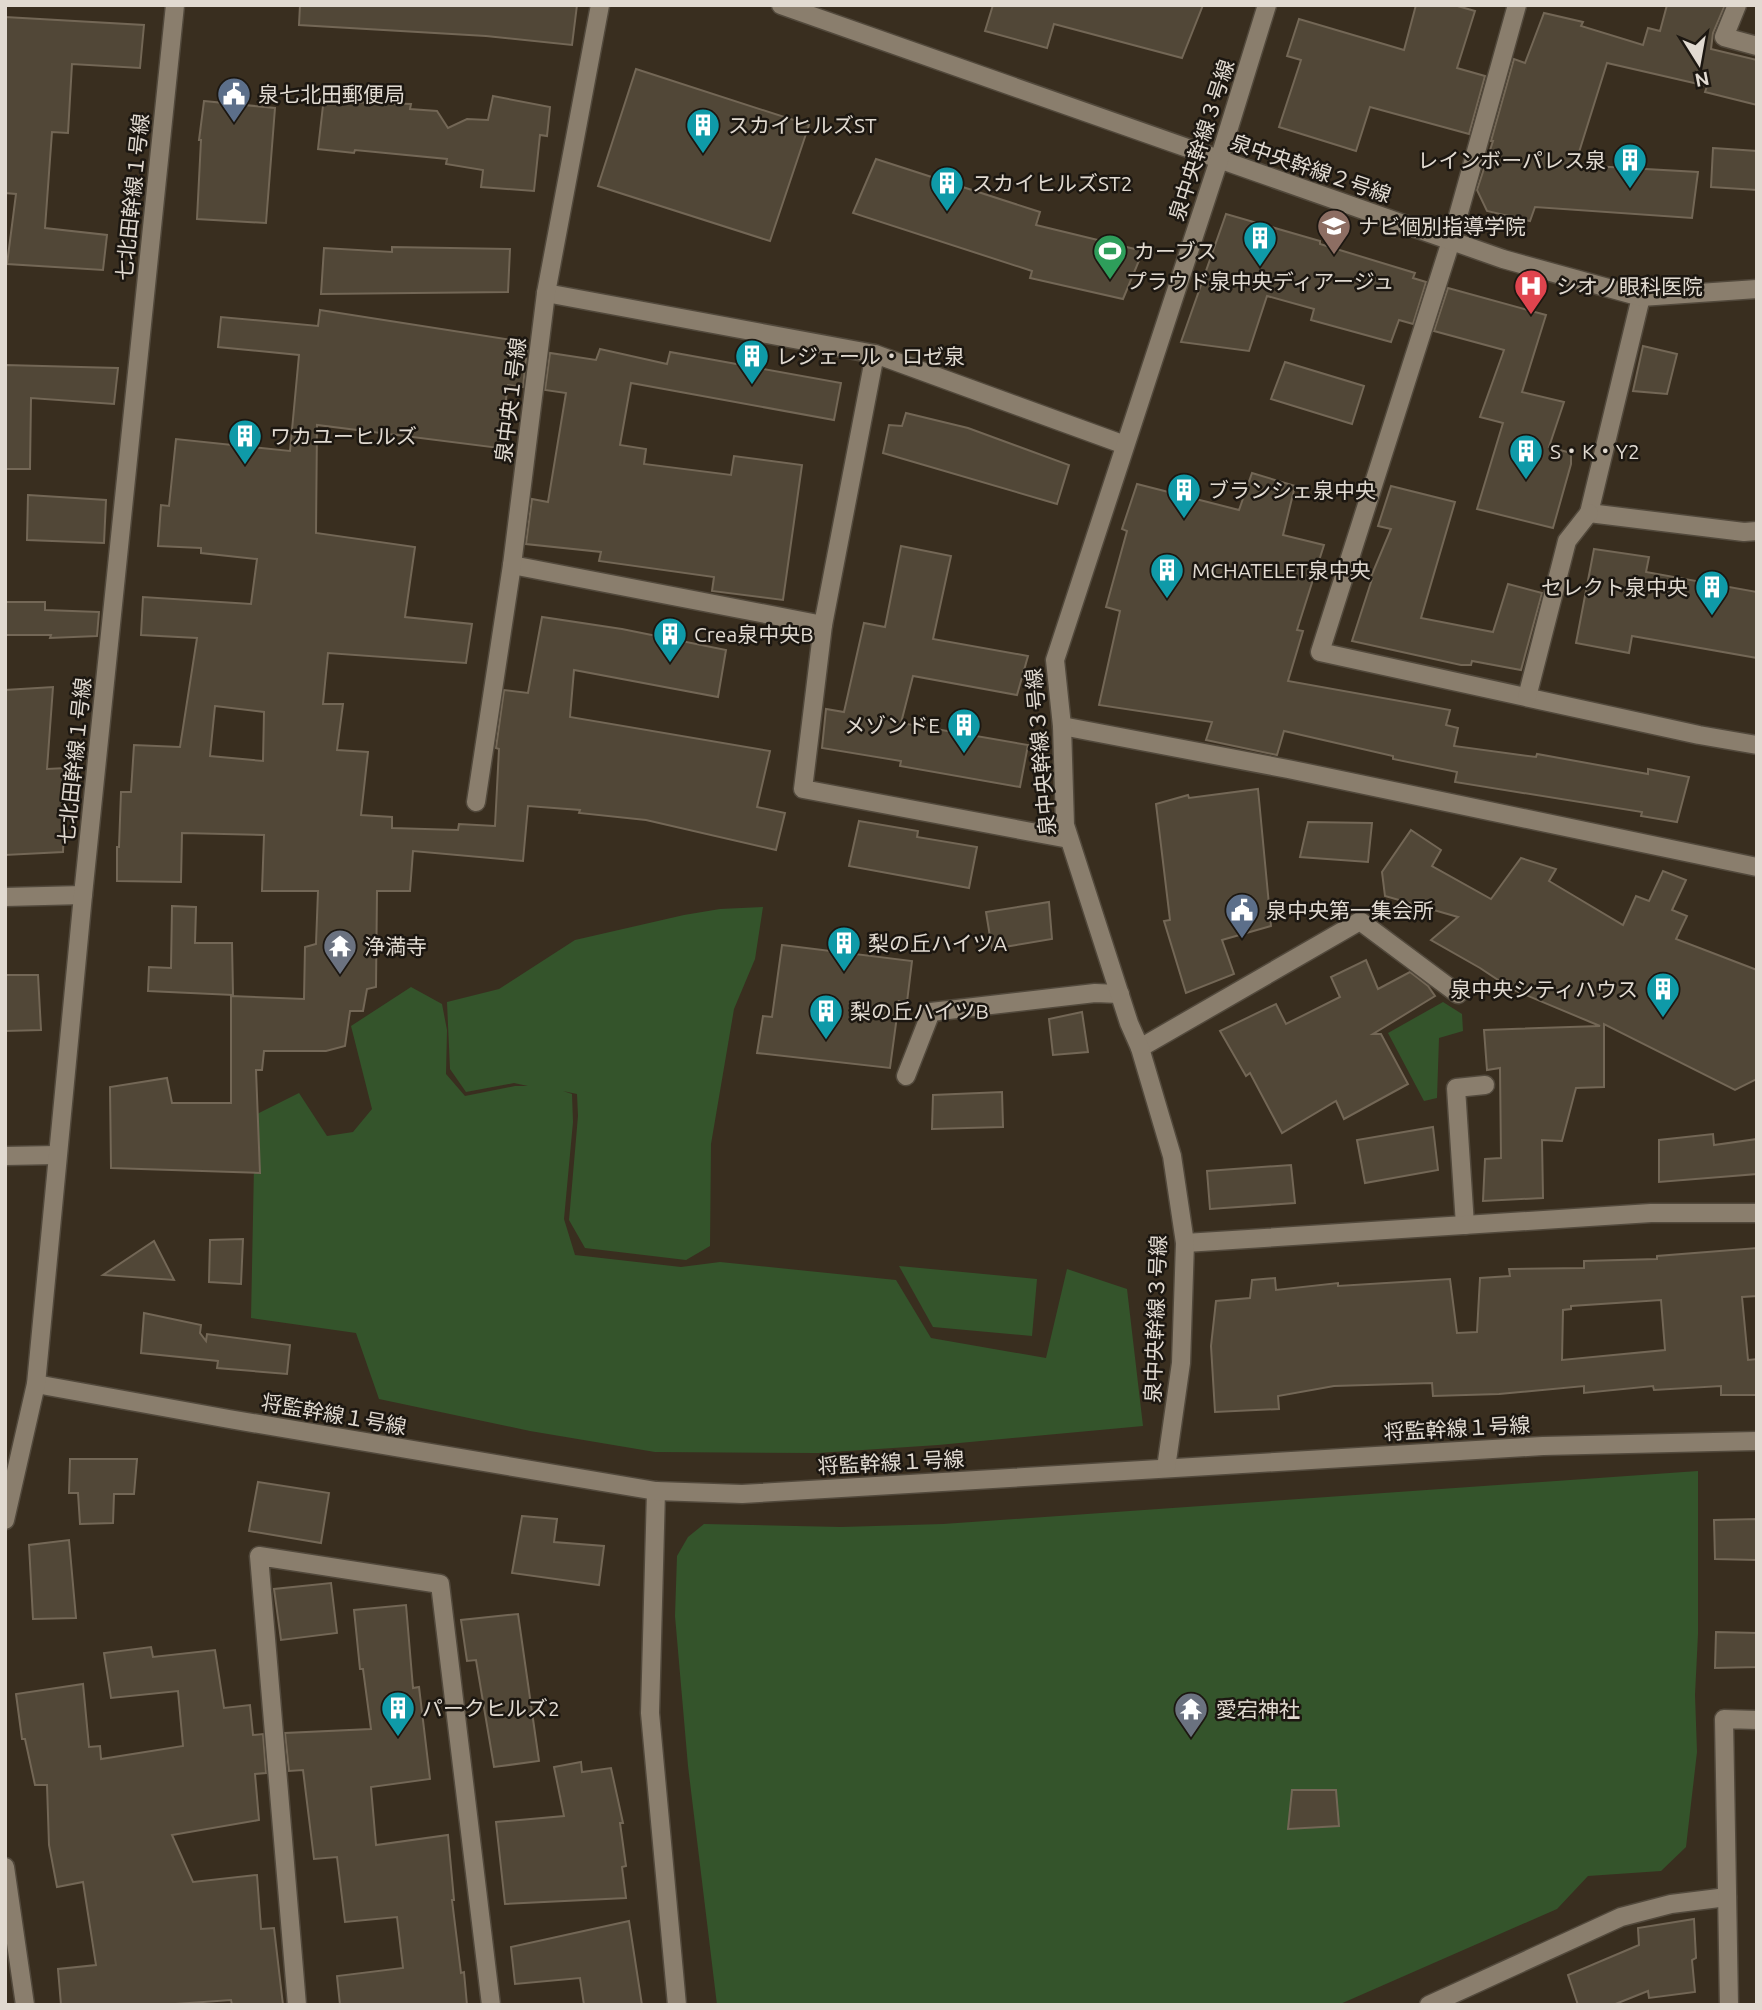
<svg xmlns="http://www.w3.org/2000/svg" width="1762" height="2010" font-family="Ubuntu,'Noto Sans JP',sans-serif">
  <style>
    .green { fill: #34542b }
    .building { fill: #514737; stroke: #736756; stroke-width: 2; fill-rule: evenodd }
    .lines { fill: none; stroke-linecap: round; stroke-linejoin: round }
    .minor-casing { stroke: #52493c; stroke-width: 21 }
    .tertiary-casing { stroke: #52493c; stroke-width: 21 }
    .minor { stroke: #8a7e6d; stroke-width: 18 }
    .tertiary { stroke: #8a7e6d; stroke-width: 18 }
    .labels { text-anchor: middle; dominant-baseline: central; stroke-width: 5; stroke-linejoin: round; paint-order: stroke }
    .poi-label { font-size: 21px; fill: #e1dad1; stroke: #1c1711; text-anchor: start }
    .street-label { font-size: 21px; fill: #e1dad1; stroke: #1c1711 }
  </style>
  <rect width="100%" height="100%" fill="#392e1f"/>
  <g class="green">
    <polygon points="763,907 755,959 734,1009 711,1144 710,1246 686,1260 585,1248 569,1220 578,1116 577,1094 563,1091 572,1094 573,1122 564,1219 575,1255 681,1267 720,1262 896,1280 931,1338 1046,1358 1067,1269 1127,1289 1143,1426 938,1445 818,1453 655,1452 530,1431 379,1399 356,1333 251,1318 255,1115 299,1093 327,1136 353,1132 372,1109 351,1026 411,987 442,1004 447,1030 446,1074 465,1096 515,1086 528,1086 514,1083 466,1092 450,1069 447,1002 499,989 575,940 684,915 720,909"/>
    <polygon points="1443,1002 1462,1014 1463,1031 1439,1038 1437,1098 1424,1101 1388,1033"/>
    <polygon points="899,1266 1037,1279 1032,1336 933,1327"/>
    <polygon points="1698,1471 1698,1634 1695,1695 1697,1752 1686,1847 1661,1871 1588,1876 1557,1909 1338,2005 717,2005 688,1766 675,1616 677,1556 688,1537 704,1524 841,1527 943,1524"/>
  </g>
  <g class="building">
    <polygon points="300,5 577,5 572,45 486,36 299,25"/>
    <polygon points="993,5 1203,5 1182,58 1054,24 1047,48 985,31"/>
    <polygon points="1416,5 1454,5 1475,11 1457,68 1485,76 1469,134 1370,107 1356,151 1279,127 1301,60 1287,56 1299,19 1404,50"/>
    <polygon points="1667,5 1725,5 1713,33 1711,49 1757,60 1757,105 1705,92 1707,86 1607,63 1575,165 1698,172 1692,218 1535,207 1530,221 1487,211 1477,190 1493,141 1491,141 1514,59 1525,63 1544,13 1583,22 1581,26 1643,45 1648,28 1660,31"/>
    <polygon points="5,17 144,25 140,68 72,64 68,133 52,132 45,228 107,235 103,270 7,264 16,194 5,193"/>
    <polygon points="636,69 809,125 770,241 598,186"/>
    <polygon points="493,96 550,107 547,136 540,135 534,191 481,187 483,170 446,164 447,159 355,150 354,153 318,149 324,97 349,98 348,102 411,104 410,109 437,111 448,128 467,119 488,120"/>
    <polygon points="204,101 275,108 266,223 197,219 201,140 199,140"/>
    <polygon points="1713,148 1757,151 1757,190 1711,187"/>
    <polygon points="876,159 1040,212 1036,225 1143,251 1123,299 1030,278 1032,271 853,213"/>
    <polygon points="1226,214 1320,241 1320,244 1415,273 1413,278 1426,282 1413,324 1399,320 1391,342 1311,320 1314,309 1267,296 1249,351 1181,342"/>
    <polygon points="392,247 510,249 508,292 321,294 324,248 392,252"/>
    <polygon points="1448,288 1546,315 1522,392 1564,402 1549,447 1571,453 1571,464 1553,528 1477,509 1503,423 1480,417 1504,350 1434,331"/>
    <path d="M320,310L511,340L510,347L527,350L523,387L508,385L499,448L317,425L316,533L415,547L405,617L472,624L466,663L328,653L323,704H343L337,750L368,752L361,815L392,817V828L458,830L459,824L495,826L499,749L496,748L504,690L528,693L542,617L622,629L726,650L718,697L574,670L570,717L770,751L757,807L785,813L776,850L646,820L579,813L580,810L528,806L523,861L413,851L410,891H377L376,987L367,989L363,1011H350L345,1046L326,1051H264L262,1070H256L260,1173L111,1168L110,1087L167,1078L172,1103H231V996L304,999L305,947L316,944L318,891H262L264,835L182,833L181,882L117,881V847H119L121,792H131L134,745L180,747L197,638L141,635L143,597L251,604L257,559L201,553V548L158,546L161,505L169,506L176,439L290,451L299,355L218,347L221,317L318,326ZM215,706L264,712L263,761L210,756Z"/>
    <polygon points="1643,346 1677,354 1667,394 1633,391"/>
    <polygon points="600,349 667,364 670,352 841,383 834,420 631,383 620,445 646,449 644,464 731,475 734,456 802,465 783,600 712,591 714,577 599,561 601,552 526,544 532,499 548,502 566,393 545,390 550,353 596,360"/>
    <polygon points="1285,362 1364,386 1352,424 1271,399"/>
    <polygon points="5,365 118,368 114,404 31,398 30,469 5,469"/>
    <polygon points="906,413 968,428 1069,465 1057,504 883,453 889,425 902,426"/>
    <polygon points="1252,473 1295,486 1283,535 1324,545 1297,630 1303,631 1288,681 1450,710 1446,725 1458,728 1454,746 1536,757 1537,754 1648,774 1648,769 1689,777 1677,822 1641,816 1642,812 1455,782 1457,772 1393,759 1393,756 1284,731 1277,755 1206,740 1212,722 1099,705 1120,611 1106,607 1127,531 1122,529 1137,484 1239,510"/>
    <polygon points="1391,486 1455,502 1421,618 1493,632 1508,584 1542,593 1521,670 1472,661 1471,665 1461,665 1352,641 1372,579 1370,579 1391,529 1378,526"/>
    <polygon points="28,495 106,500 104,543 27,540"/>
    <polygon points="901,546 951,556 933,639 1028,656 1017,695 913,676 901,723 1028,745 1020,787 900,766 901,761 822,748 826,709 844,712 864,623 885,627"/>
    <polygon points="1594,549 1649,557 1646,572 1757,592 1757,658 1632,636 1629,653 1576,643"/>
    <polygon points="5,602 45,602 45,610 99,612 97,636 50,638 51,635 5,635"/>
    <polygon points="53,687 47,769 66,768 63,852 5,855 5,690"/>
    <polygon points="1258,789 1271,926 1222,940 1234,974 1186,993 1164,921 1170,920 1156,804 1188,795 1189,798"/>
    <polygon points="859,821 918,831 917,837 977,847 969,888 849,866"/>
    <polygon points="1308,822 1372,823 1368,862 1300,857"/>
    <polygon points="1411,830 1441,850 1432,866 1491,899 1521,858 1556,869 1549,881 1623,925 1636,896 1649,901 1663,871 1686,880 1672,910 1687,916 1676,939 1757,970 1757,1079 1735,1090 1604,1024 1604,1087 1576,1088 1562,1141 1542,1140 1543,1198 1483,1201 1485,1159 1501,1158 1500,1068 1487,1070 1484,1030 1600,1026 1497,983 1498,980 1480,968 1431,940 1458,917 1385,896 1382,872"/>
    <polygon points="1049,902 1052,939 992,949 986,912"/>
    <polygon points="172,906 196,907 195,943 232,943 233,995 148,991 149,967 171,968"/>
    <polygon points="782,945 912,961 907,1002 899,1001 890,1068 757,1053 763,1016 772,1017"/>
    <polygon points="1366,960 1378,989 1410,972 1428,986 1435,996 1373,1034 1381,1034 1408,1084 1344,1119 1336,1101 1282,1133 1250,1073 1246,1076 1220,1031 1276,1004 1286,1024 1340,997 1331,977"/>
    <polygon points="5,975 38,975 41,1030 5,1031"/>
    <polygon points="1082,1012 1088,1052 1053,1055 1049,1019"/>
    <polygon points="1002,1092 1003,1127 932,1129 933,1095"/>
    <polygon points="1433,1127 1438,1170 1365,1183 1357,1140"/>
    <polygon points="1713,1134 1714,1145 1757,1139 1757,1174 1659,1182 1659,1140"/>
    <polygon points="1291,1165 1295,1203 1210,1209 1207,1171"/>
    <polygon points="243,1239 241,1284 209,1282 210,1240"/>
    <polygon points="154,1241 174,1280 103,1275"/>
    <path d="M1757,1248V1296L1742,1297L1748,1360L1757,1359V1395H1721V1386L1654,1390L1653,1386L1584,1393V1386L1499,1394L1433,1396L1432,1383L1334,1386L1278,1396L1279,1409L1215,1412L1211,1346L1216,1301L1250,1298L1252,1280L1275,1278L1276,1290L1338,1283V1286L1450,1279L1457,1333L1477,1332L1480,1278L1510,1276L1509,1269L1584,1268V1261L1657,1259V1256ZM1661,1300L1665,1350L1562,1360L1563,1310L1571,1309V1306Z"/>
    <polygon points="144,1313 201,1325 200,1333 206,1341 207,1334 290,1345 287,1374 217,1368 218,1361 141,1353"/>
    <polygon points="70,1459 137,1459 134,1494 114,1494 113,1523 80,1524 78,1493 69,1493"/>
    <polygon points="258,1482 329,1493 321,1543 249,1531"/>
    <polygon points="522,1516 557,1519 554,1542 604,1546 599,1585 512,1573"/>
    <polygon points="1757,1519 1757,1560 1715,1559 1714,1520"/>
    <polygon points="69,1540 76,1618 33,1619 29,1545"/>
    <polygon points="331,1583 337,1633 281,1640 274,1589"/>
    <polygon points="406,1605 413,1688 419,1687 430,1779 371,1787 376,1845 448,1835 454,1900 452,1900 461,1973 464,1972 467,2005 340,2005 337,1976 403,1968 397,1917 345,1922 337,1857 314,1859 303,1770 289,1771 285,1733 371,1729 363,1669 360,1669 354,1610"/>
    <polygon points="518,1614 539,1761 494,1767 476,1660 467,1661 461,1620"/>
    <polygon points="1716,1632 1757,1633 1757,1667 1715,1668"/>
    <polygon points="151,1647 153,1657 215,1650 224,1708 250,1705 253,1735 263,1734 266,1773 255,1774 259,1820 172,1835 193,1882 257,1875 261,1929 274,1928 283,2005 232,2005 231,2000 161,2005 61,2005 58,1969 96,1965 83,1882 57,1887 49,1845 47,1785 35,1785 25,1739 22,1739 16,1694 83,1684 89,1747 100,1746 101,1759 183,1746 178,1691 111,1698 104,1653"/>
    <polygon points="581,1762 582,1772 611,1768 623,1823 620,1823 626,1866 622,1867 626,1898 505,1904 496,1822 564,1816 554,1767"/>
    <polygon points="1292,1790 1336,1790 1339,1826 1288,1829"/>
    <polygon points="1694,1919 1696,1958 1692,1960 1695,1992 1649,1998 1648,1991 1613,2005 1578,2005 1568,1975 1639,1945 1638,1928"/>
    <polygon points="629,1921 642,2005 584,2005 580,1978 515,1984 511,1947"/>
  </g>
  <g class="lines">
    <g class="minor-casing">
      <g id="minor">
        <polyline points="1517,5 1451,241 1320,652 1699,735 1757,745"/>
        <polyline points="1737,5 1724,37 1757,46"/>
        <polyline points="546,293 875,354"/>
        <polyline points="1641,297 1589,513 1744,532 1757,531"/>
        <polyline points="512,565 823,625"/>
        <polyline points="1527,697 1567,541 1589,513"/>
        <polyline points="1062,726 1288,769 1757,867"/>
        <polyline points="476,802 512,565 546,293 600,5"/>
        <polyline points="1069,839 803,789 823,625 875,354 1125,445"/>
        <polyline points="5,897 83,895"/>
        <polyline points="1140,1048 1360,921 1458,994"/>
        <polyline points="906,1076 931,1012 1095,993 1120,994"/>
        <polyline points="5,1156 57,1155"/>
        <polyline points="1465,1225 1456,1088 1485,1085"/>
        <polyline points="1185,1243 1651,1213 1757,1213"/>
        <polyline points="656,1491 650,1713 677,2005"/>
        <polyline points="5,1867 25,2005"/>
        <polyline points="297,2005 259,1556 440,1584 491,2005"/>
        <polyline points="1429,2005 1621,1917 1671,1904 1727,1897"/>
        <polyline points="1729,2005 1724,1719 1757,1720"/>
      </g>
    </g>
    <g class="tertiary-casing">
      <g id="tertiary">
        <polyline points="781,5 1503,259 1641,297 1757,289"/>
        <polyline points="36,1384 229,1419 656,1491 742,1494 1543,1446 1757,1441"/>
        <polyline points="1166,1468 1181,1363 1185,1243 1172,1156 1140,1048 1129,1023 1065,825 1062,726 1055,660 1219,160 1267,5"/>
        <polyline points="5,1520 36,1384 83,895 175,5"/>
      </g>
    </g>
    <use href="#minor" class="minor"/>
    <use href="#tertiary" class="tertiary"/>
  </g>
  <defs>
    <g id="civic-pin" transform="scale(1.75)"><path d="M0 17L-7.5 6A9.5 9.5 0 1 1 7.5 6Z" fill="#5c6f8a" stroke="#1c1711"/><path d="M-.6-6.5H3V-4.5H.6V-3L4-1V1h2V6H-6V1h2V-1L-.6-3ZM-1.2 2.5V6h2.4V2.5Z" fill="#fff"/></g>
    <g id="building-pin" transform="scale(1.75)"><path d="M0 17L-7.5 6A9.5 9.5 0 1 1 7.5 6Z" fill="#0f9aa8" stroke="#1c1711"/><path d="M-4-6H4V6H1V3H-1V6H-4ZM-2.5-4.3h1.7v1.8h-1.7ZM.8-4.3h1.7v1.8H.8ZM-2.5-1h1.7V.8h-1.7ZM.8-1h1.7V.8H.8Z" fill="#fff"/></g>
    <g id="school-pin" transform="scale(1.75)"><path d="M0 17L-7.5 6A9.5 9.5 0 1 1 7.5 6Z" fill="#8d6e63" stroke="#1c1711"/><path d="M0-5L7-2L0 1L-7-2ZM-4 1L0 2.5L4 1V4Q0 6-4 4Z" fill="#fff"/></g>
    <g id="stadium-pin" transform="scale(1.75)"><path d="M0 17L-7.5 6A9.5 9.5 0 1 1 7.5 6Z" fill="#2e9e5b" stroke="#1c1711"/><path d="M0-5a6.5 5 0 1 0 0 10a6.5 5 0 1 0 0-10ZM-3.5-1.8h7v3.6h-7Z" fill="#fff"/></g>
    <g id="hospital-pin" transform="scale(1.75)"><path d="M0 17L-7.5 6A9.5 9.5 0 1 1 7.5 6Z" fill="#e0444e" stroke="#1c1711"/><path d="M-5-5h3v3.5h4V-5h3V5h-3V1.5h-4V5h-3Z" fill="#fff"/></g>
    <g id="temple-pin" transform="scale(1.75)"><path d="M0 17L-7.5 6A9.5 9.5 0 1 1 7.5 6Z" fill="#6b7280" stroke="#1c1711"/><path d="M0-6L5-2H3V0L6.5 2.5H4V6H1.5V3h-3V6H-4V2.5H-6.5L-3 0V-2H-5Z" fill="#fff"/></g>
  </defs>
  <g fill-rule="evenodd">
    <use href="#civic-pin" x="234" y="94"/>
    <use href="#building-pin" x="703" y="125"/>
    <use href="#building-pin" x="1630" y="160"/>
    <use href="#building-pin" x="947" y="183"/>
    <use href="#school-pin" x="1334" y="226"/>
    <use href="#building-pin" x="1260" y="238"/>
    <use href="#stadium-pin" x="1110" y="251"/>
    <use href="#hospital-pin" x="1531" y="286"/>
    <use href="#building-pin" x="752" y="356"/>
    <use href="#building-pin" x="245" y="436"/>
    <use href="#building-pin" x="1526" y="451"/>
    <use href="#building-pin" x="1184" y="490"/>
    <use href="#building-pin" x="1167" y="570"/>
    <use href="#building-pin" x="1712" y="587"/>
    <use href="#building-pin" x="670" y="634"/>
    <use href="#building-pin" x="964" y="725"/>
    <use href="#civic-pin" x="1242" y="910"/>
    <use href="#building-pin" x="844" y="943"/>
    <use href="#temple-pin" x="340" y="946"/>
    <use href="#building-pin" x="1663" y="989"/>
    <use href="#building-pin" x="826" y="1011"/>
    <use href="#building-pin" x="398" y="1708"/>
    <use href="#temple-pin" x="1191" y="1709"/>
  </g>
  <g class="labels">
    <g class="poi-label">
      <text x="258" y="94">泉七北田郵便局</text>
      <text x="728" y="125">スカイヒルズST</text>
      <text x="1606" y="160" text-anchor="end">レインボーパレス泉</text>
      <text x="972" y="183">スカイヒルズST2</text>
      <text x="1358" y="226">ナビ個別指導学院</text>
      <text x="1134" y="251">カーブス</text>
      <text x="1260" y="281" text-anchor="middle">プラウド泉中央ディアージュ</text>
      <text x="1556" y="286">シオノ眼科医院</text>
      <text x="776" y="356">レジェール・ロゼ泉</text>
      <text x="270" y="436">ワカユーヒルズ</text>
      <text x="1550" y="451">S・K・Y2</text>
      <text x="1208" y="490">ブランシェ泉中央</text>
      <text x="1192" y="570">MCHATELET泉中央</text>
      <text x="1688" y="587" text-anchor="end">セレクト泉中央</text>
      <text x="694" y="634">Crea泉中央B</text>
      <text x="940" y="725" text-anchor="end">メゾンドE</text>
      <text x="1266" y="910">泉中央第一集会所</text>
      <text x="868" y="943">梨の丘ハイツA</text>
      <text x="364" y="946">浄満寺</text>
      <text x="1638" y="989" text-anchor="end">泉中央シティハウス</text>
      <text x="850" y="1011">梨の丘ハイツB</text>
      <text x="422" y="1708">パークヒルズ2</text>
      <text x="1216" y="1709">愛宕神社</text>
    </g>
    <g class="street-label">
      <text transform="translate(1201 140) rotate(-72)">泉中央幹線３号線</text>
      <text transform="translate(1311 168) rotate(19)">泉中央幹線２号線</text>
      <text transform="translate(132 197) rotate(-84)">七北田幹線１号線</text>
      <text transform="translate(510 400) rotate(-83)">泉中央１号線</text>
      <text transform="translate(1040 752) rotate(-95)">泉中央幹線３号線</text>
      <text transform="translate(74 761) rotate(-84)">七北田幹線１号線</text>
      <text transform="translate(1155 1319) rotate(-88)">泉中央幹線３号線</text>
      <text transform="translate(334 1414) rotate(10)">将監幹線１号線</text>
      <text transform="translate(1457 1428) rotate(-3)">将監幹線１号線</text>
      <text transform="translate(891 1462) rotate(-3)">将監幹線１号線</text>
    </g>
  </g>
  <rect width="1762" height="2010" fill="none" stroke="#e1dad1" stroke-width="14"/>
  <g transform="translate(1699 63) rotate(169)" stroke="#1c1711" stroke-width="5" paint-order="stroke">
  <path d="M0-5L12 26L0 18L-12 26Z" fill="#e1dad1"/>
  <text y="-10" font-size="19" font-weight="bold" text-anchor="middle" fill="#e1dad1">N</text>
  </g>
</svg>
